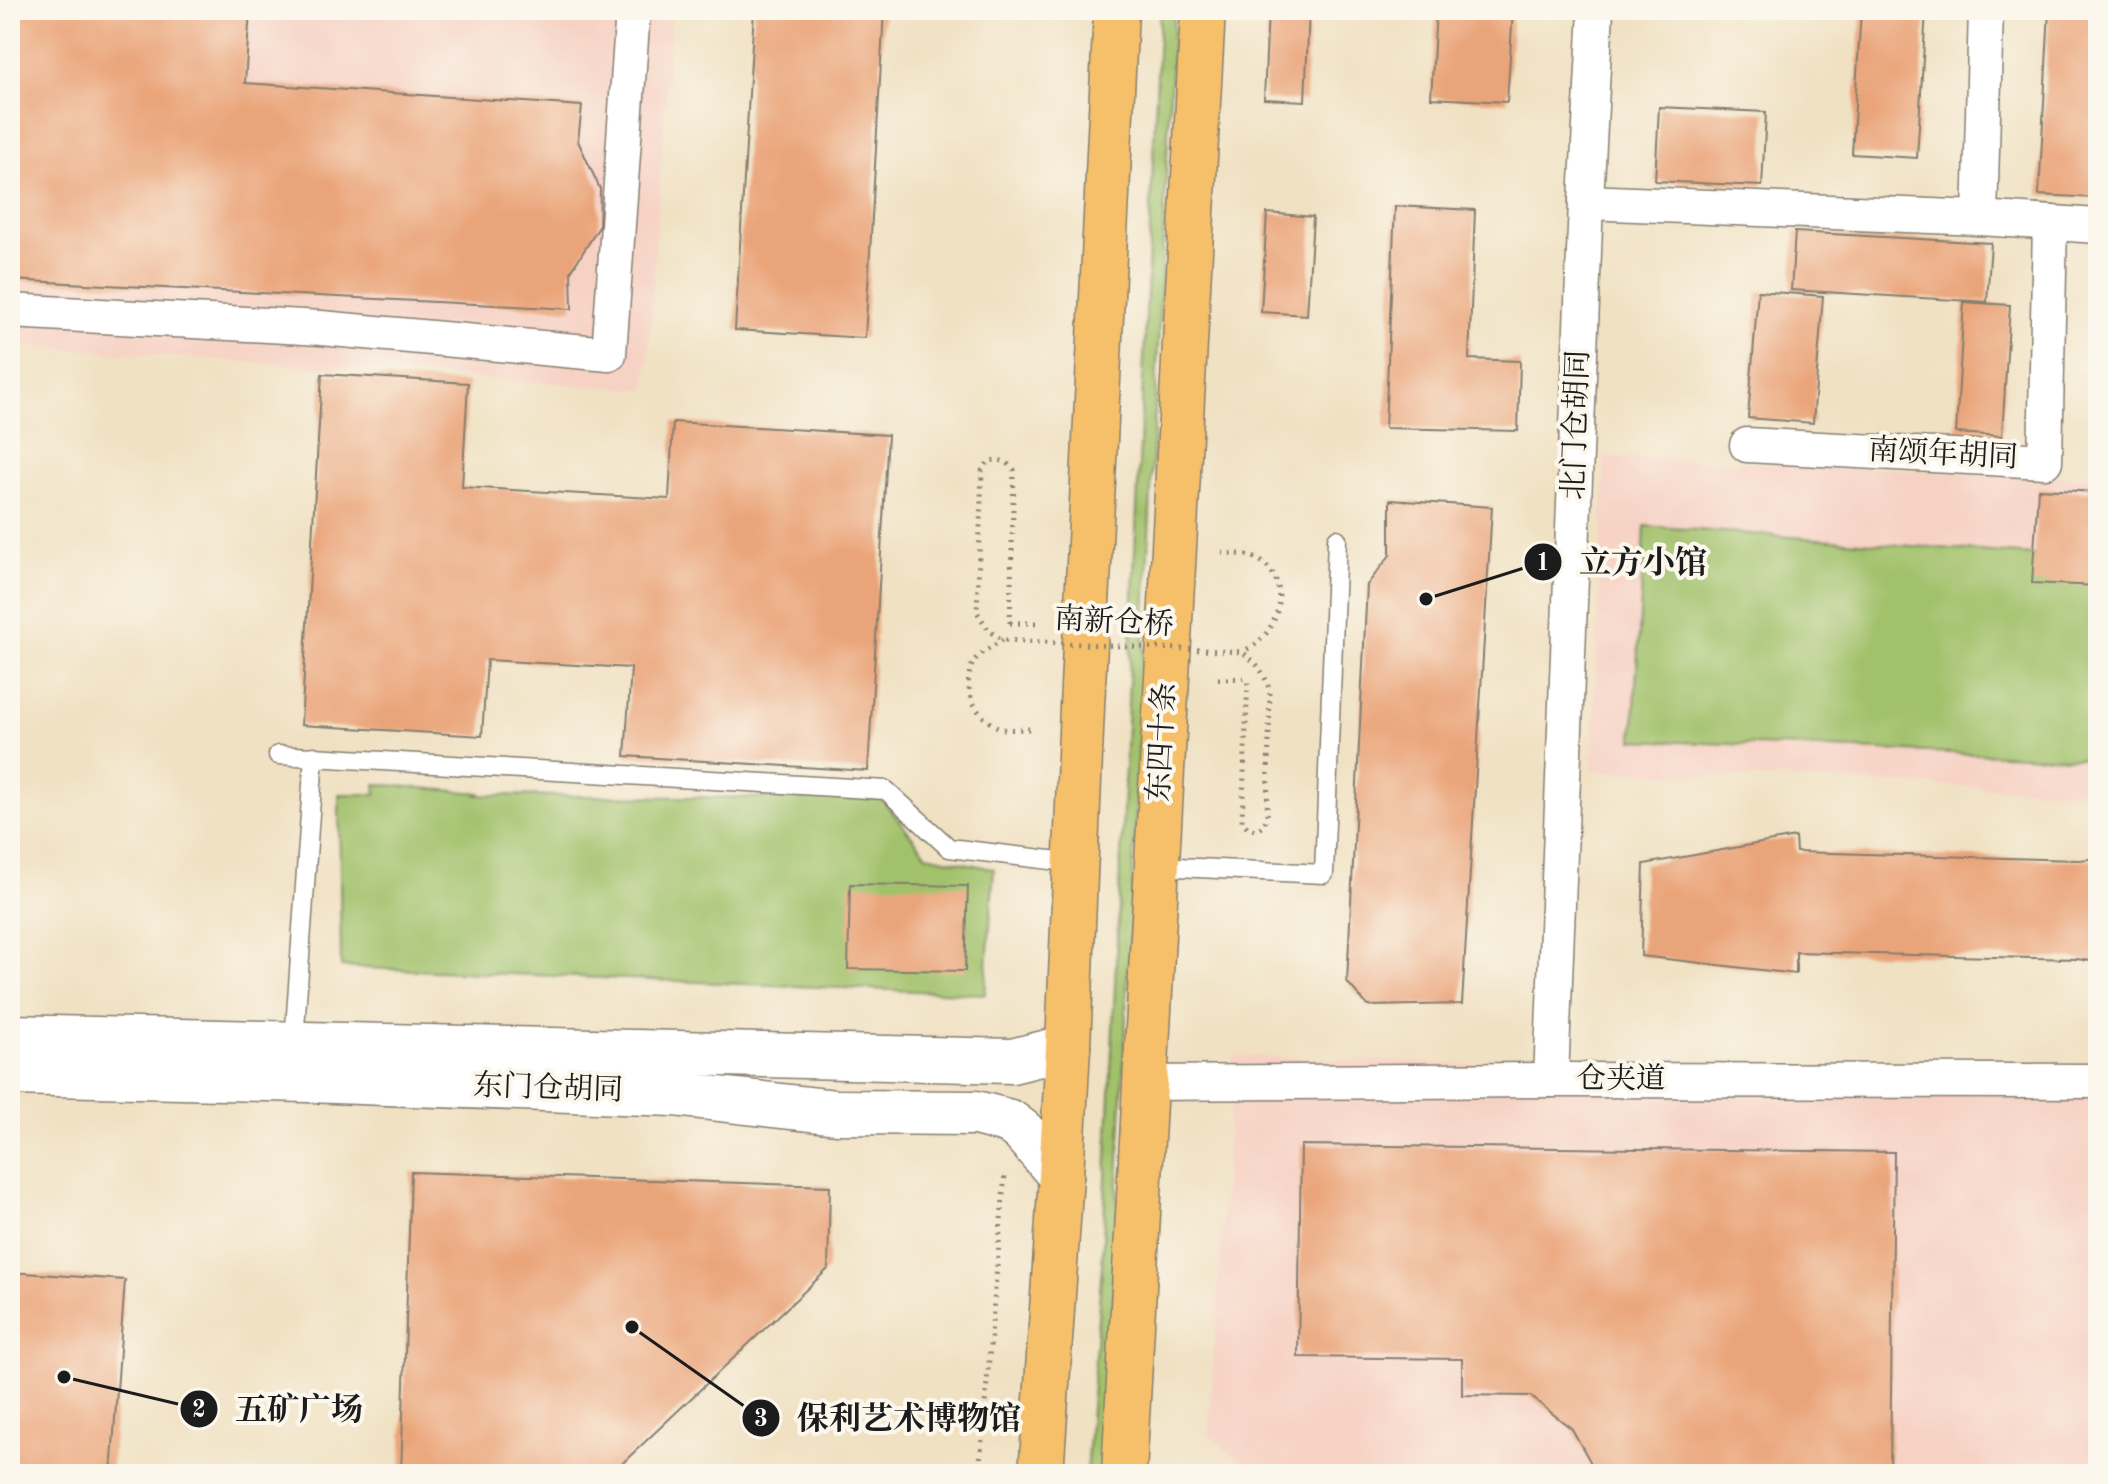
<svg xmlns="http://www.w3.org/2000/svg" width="2108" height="1484" font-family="'Old Standard TT','Noto Serif SC',serif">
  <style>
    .built { fill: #f6d2c4 }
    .green { fill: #a1c16a; stroke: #5e6e43; stroke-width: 2 }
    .building { fill: #eaa479 }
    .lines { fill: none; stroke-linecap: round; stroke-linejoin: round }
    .service-casing { stroke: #867e70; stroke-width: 21 }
    .minor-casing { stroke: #867e70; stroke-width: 37 }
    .tertiary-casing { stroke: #867e70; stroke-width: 47 }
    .primary-casing { stroke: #867e70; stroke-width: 47 }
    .path { stroke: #867e70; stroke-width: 5; stroke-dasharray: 2 6; stroke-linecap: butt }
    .service { stroke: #fff; stroke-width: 18 }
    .minor { stroke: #fff; stroke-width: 34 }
    .tertiary { stroke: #fff; stroke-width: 44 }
    .primary { stroke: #f6c06b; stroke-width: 44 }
    .path-bridge { stroke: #867e70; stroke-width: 5; stroke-dasharray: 2 6; stroke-linecap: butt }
    .labels { text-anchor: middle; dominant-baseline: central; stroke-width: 8; stroke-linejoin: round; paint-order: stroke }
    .street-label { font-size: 30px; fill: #1c1c1c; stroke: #fbf7ec }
    .leader { fill: none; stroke: #1c1c1c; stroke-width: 3 }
    .callout-dot { fill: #1c1c1c; stroke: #fbf7ec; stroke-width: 3 }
    .mark-label { font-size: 24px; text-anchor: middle; font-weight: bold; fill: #fff }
    .callout-label { font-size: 32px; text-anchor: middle; font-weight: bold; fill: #1c1c1c; stroke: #fbf7ec; stroke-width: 8; stroke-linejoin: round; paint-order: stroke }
  </style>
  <rect width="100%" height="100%" fill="#fbf7ec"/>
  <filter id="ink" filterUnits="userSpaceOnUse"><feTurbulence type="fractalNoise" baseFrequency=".0125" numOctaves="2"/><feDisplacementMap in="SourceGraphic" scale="16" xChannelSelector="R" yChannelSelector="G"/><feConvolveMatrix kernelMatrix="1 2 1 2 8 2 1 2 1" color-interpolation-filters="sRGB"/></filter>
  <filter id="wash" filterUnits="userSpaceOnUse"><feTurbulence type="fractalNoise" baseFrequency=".006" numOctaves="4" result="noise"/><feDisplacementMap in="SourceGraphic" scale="32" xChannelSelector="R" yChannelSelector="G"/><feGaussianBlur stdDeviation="1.8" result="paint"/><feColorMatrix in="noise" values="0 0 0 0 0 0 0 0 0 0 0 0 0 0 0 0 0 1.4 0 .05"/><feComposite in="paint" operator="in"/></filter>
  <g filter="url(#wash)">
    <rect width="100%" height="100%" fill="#f0e1c3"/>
    <g class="built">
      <polygon points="10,10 671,10 646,390 10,345"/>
      <polygon points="1605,456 2098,478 2098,792 1592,771"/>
      <polygon points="1233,1055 2098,1089 2098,1474 1258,1474 1208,1435"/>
    </g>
    <g class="green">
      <polygon points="1160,10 1174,10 1114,1267 1109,1474 1086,1474 1102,1265"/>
      <polygon points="1645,526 2098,560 2098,759 1633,740"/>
      <polygon points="375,784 480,793 477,795 882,799 927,855 994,869 985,994 341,967 339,794 376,794"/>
    </g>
    <g id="blocks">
      <g class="building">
        <polygon points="10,10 250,10 245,83 582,106 578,141 600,189 599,227 571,271 572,309 10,280"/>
        <polygon points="754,10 884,10 865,338 735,330"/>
        <polygon points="1268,10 1309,10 1305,101 1264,99"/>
        <polygon points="1436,10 1513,10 1507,102 1431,98"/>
        <polygon points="1861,10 1926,10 1917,158 1852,154"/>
        <polygon points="2049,10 2098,10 2098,198 2039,195"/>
        <polygon points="1659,107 1766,112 1762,186 1655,181"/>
        <polygon points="1395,206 1475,210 1469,359 1520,361 1518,431 1385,428"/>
        <polygon points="1267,213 1313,217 1307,315 1261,312"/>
        <polygon points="1795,232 1991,243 1987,302 1791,290"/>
        <polygon points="1758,291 1823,296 1813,423 1748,418"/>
        <polygon points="1964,302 2010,305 2002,436 1956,433"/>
        <polygon points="322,374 468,383 462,487 669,499 673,422 888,435 868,771 625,756 631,668 487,660 482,736 301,725"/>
        <polygon points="2038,489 2098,492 2098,586 2032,583"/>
        <polygon points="1390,500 1492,507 1462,1004 1368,1006 1347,982 1367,585 1390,555"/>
        <polygon points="1795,837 1796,852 2079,860 2098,858 2098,962 2077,959 1796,952 1796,974 1641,956 1644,864"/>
        <polygon points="850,884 968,886 965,971 848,969"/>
        <polygon points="1301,1145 1894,1152 1890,1474 1597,1474 1572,1429 1530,1396 1462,1395 1462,1359 1298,1357"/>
        <polygon points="411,1172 830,1186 828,1269 611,1474 401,1474"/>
        <polygon points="10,1272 125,1280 111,1474 10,1474"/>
      </g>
    </g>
  </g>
  <g filter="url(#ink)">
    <use href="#blocks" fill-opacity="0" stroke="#867e70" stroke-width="2"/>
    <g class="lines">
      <g class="service-casing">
        <g id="service">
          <polyline points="278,755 886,790 949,848 1076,863"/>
          <polyline points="1156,866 1324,874 1337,539"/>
          <polyline points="294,1043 314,756"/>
        </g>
      </g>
      <g class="minor-casing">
        <g id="minor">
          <polyline points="1586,202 1980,218 2098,226"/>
          <polyline points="1980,218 1986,10"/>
          <polyline points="10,311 321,328 609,354 633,10"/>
          <polyline points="1747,445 2045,461 2050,223"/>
          <polyline points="1551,1080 1586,202 1596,10"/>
          <polyline points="1144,1083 1551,1080 2098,1081"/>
        </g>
      </g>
      <g class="tertiary-casing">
        <g id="tertiary">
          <polyline points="10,1037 1012,1061 1068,1047"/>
          <polyline points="10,1073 307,1080 673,1094 837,1112 976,1113 1010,1122 1022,1131 1061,1176"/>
        </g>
      </g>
      <g class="primary-casing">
        <g id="primary">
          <polyline points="1041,1474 1061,1176 1068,1047 1082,707 1116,10"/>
          <polyline points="1124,1474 1203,10"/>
        </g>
      </g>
      <g class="path">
        <path d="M1222,553C1234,554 1248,553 1259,560C1289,578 1282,622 1258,642C1254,646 1247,649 1242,652"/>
        <polyline points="1010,623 1036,623"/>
        <path d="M1003,640C994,646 979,652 973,663C960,689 977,722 1004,729C1012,730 1022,729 1030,729"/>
        <polyline points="1218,679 1248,678"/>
        <polyline points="979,1474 1005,1174"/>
      </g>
      <use href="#service" class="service"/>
      <use href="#minor" class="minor"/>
      <use href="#tertiary" class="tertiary"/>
      <use href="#primary" class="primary"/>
      <path class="path-bridge" d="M1010,623L1014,470C1007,461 1000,459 989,461L982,471L977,612L989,631L1003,640L1242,652C1258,663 1264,673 1270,691L1267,818L1263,826L1256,830L1248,828L1242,821L1248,678"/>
    </g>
  </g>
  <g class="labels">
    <g class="street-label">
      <text transform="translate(1577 425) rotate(-88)">北门仓胡同</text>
      <text transform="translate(1943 455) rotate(3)">南颂年胡同</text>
      <text transform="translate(1114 623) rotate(3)">南新仓桥</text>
      <text transform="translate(1163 742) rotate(-87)">东四十条</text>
      <text x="1621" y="1080">仓夹道</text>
      <text transform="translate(548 1089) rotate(2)">东门仓胡同</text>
    </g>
  </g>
  <path class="leader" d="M1426 599L1543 562M64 1377L199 1409M632 1327L761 1418"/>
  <g class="callout-dot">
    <circle cx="1426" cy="599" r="8"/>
    <circle cx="64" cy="1377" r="8"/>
    <circle cx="632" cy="1327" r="8"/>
    <circle cx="1543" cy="562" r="20"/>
    <circle cx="199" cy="1409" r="20"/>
    <circle cx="761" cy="1418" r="20"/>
  </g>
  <g class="mark-label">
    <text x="1543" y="570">1</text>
    <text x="199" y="1417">2</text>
    <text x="761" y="1426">3</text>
  </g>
  <g class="callout-label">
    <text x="1643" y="573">立方小馆</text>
    <text x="299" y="1420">五矿广场</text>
    <text x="909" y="1429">保利艺术博物馆</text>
  </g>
  <rect width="2108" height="1484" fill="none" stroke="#fbf7ec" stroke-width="40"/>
</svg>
